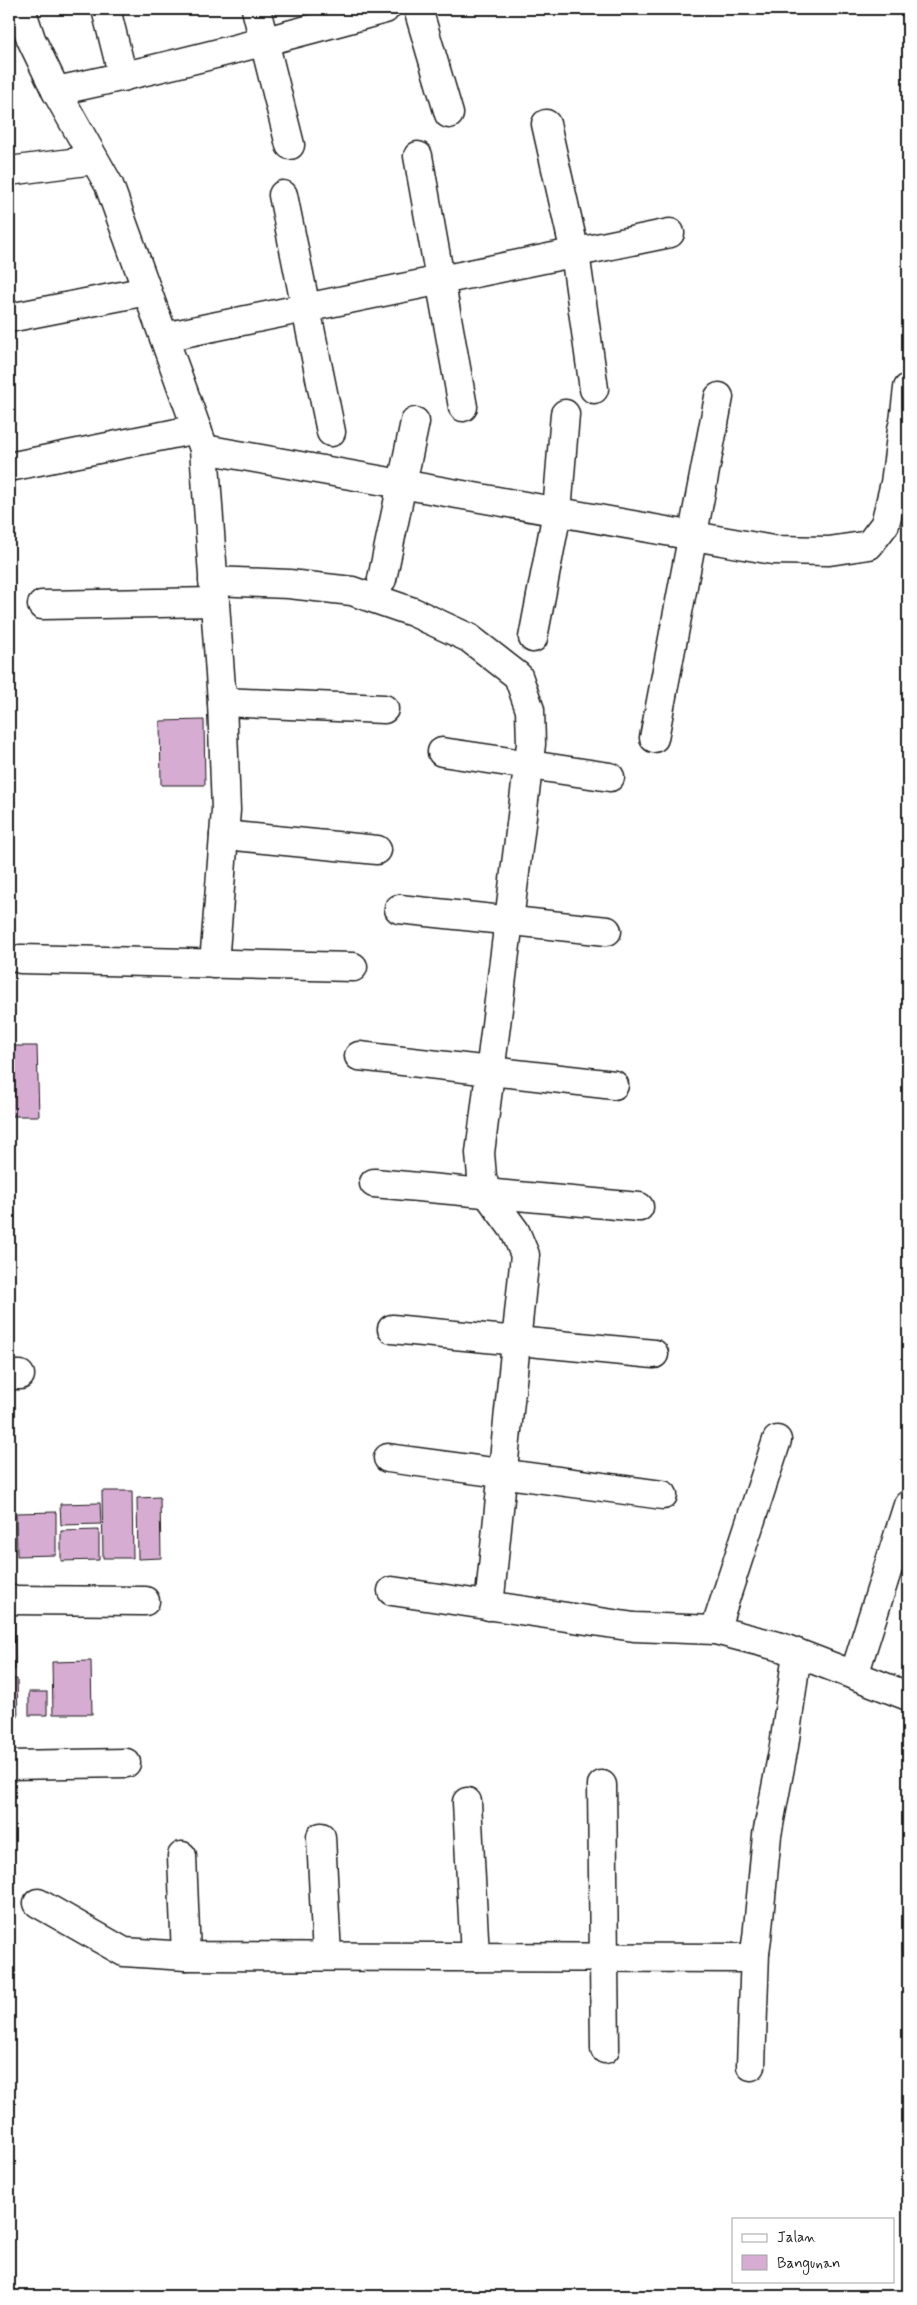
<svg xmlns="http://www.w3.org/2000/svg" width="917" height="2305" font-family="Mynerve,sans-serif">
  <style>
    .building { fill: #d7acd2; stroke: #1c1c1c }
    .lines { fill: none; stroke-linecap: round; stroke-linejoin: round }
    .minor-casing { stroke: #1c1c1c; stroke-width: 31 }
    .minor { stroke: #fff; stroke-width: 28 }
  </style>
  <rect width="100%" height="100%" fill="#fff"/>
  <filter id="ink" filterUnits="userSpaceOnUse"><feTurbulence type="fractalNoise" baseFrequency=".02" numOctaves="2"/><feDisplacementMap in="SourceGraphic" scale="10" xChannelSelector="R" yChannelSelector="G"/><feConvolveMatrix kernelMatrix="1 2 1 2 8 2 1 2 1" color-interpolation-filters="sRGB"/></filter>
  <g filter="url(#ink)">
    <g class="building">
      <polygon points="204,720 205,785 161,785 160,721"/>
      <polygon points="9,1046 37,1046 39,1116 9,1116"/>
      <polygon points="102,1491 132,1491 133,1558 103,1558"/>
      <polygon points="160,1497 161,1558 138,1559 137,1498"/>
      <polygon points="100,1503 101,1524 61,1525 60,1504"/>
      <polygon points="56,1512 56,1555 17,1556 16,1513"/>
      <polygon points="99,1530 99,1560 61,1561 61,1531"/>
      <polygon points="9,1615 14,1615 15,1670 9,1670"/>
      <polygon points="91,1661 92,1714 53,1714 52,1662"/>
      <polygon points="9,1679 17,1679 18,1717 9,1717"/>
      <rect x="29" y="1692" width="18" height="23"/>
    </g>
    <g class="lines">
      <g class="minor-casing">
        <g id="minor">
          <polyline points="21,9 31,39 56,91 109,185 204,449 222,702 226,810 214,964"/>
          <polyline points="106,9 123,77"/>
          <polyline points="256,9 290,145"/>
          <polyline points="418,9 449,114"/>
          <path d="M56,91C167,68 276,39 385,9"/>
          <polyline points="546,124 575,253 594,389"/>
          <polyline points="418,156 463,407"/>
          <polyline points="9,171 94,160"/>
          <polyline points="283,195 331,432"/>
          <polyline points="9,318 147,291"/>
          <polyline points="164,337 670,233"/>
          <polyline points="904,422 908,388"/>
          <polyline points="204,449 773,550 829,551 869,545 885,524 895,483 902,429 904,422 908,417"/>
          <polyline points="9,467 197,429"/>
          <polyline points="382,579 415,422"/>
          <polyline points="213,581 289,584 352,591 413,612 469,638 518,676 530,710 531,744 480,1153 482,1177 487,1193 515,1231 525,1255 489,1606"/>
          <polyline points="42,605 215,602"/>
          <polyline points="533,638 557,512 565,414"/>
          <polyline points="222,702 384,709"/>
          <polyline points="654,738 719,397"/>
          <polyline points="442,752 610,777"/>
          <polyline points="224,835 377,850"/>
          <polyline points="399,909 607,931"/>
          <polyline points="21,959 353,967"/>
          <polyline points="359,1056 614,1085"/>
          <polyline points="374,1183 639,1207"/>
          <polyline points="392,1329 654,1354"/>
          <polyline points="9,1375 20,1375"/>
          <polyline points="388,1458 663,1495"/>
          <polyline points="392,1591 634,1627 715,1630 781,1647 908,1696"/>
          <polyline points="9,1600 145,1601"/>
          <polyline points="715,1630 777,1440"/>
          <polyline points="854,1675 908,1505"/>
          <polyline points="9,1765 126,1763"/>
          <polyline points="602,1785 605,2049"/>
          <polyline points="467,1802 475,1957"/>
          <polyline points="321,1837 327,1956"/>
          <polyline points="182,1856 186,1956 746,1958 755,1952 757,1938 767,1835 784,1746 797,1653"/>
          <polyline points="38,1903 124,1952 186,1956"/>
          <polyline points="751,2066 755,1952"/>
        </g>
      </g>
      <use href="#minor" class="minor"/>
    </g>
  </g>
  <rect width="917" height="2305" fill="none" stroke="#fff" stroke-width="30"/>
  <rect x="15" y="15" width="887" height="2275" fill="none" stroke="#1c1c1c" stroke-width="2" filter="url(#ink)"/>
  <rect x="732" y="2218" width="162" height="65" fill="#ffffff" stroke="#a4a4a4"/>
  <rect x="742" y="2234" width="25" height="8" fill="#ffffff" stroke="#a4a4a4"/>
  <text x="777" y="2242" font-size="15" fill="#1c1c1c">Jalan</text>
  <rect x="742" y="2255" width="25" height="15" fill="#d7acd2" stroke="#a4a4a4"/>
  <text x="777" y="2268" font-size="15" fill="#1c1c1c">Bangunan</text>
</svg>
